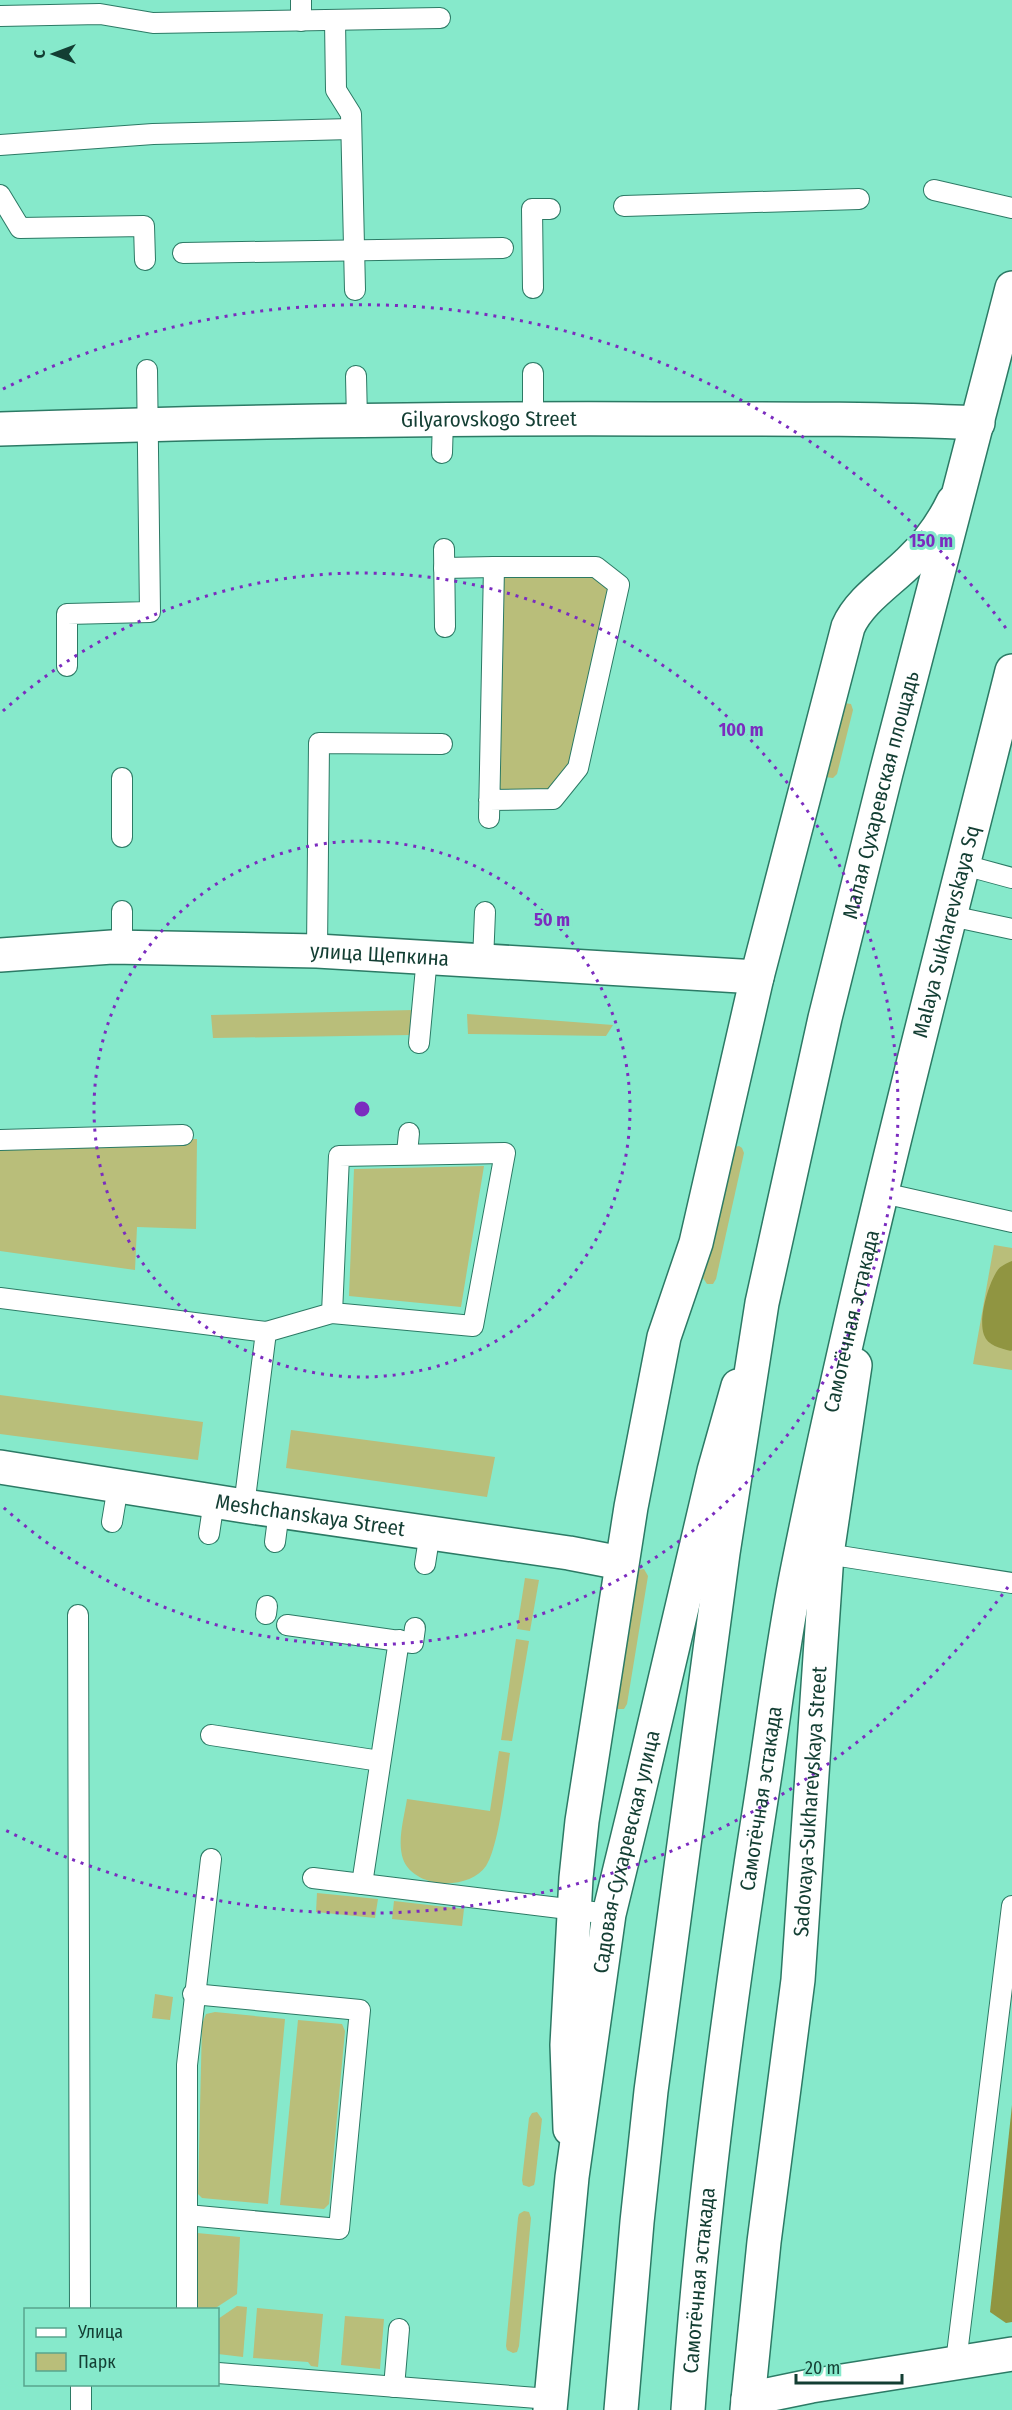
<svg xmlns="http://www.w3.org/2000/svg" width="1012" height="2410" font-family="'Fira Sans Condensed',sans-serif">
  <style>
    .green { fill: #b9be7a }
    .forest { fill: #909541 }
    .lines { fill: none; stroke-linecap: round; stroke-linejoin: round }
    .service-casing { stroke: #2c7a65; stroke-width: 22 }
    .minor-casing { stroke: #2c7a65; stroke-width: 36 }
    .tertiary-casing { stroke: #2c7a65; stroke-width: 36 }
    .secondary-casing { stroke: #2c7a65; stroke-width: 36 }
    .primary-casing { stroke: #2c7a65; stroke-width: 36 }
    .service { stroke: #fff; stroke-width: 20 }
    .minor { stroke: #fff; stroke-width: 33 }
    .tertiary { stroke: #fff; stroke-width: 33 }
    .secondary { stroke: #fff; stroke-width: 33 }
    .primary { stroke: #fff; stroke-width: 33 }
    .ring { fill: none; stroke: #7b2cbf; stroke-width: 3; stroke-dasharray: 3 6 }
    .labels { text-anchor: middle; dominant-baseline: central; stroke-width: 6; stroke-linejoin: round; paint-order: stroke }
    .street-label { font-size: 21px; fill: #133e33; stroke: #86e9cb }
    .centre { fill: #7b2cbf; stroke: #86e9cb; stroke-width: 3 }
    .ring-label { font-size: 18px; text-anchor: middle; font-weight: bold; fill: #7b2cbf; stroke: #86e9cb; stroke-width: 6; stroke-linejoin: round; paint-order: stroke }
  </style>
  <rect width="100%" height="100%" fill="#86e9cb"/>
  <g class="green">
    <polygon points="591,573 609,590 573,763 549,793 499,792 503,575"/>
    <polygon points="844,703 851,704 853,710 837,774 833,778 825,777"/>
    <polygon points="413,1010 411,1035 213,1038 211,1015"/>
    <polygon points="467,1014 613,1025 606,1036 468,1034"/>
    <polygon points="197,1139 196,1229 137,1227 135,1270 0,1251 0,1143"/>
    <polygon points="739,1146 742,1148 744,1153 716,1279 713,1284 707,1284 703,1278 732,1152 735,1147"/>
    <polygon points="484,1166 461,1307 349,1296 354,1169"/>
    <polygon points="994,1245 1012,1248 1012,1370 973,1364"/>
    <polygon points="0,1395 203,1422 198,1460 0,1434"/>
    <polygon points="291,1430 495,1457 487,1497 286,1468"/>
    <polygon points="644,1569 648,1576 627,1704 624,1709 618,1709 615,1707 638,1570"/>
    <polygon points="525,1578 539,1580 530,1631 517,1629"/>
    <polygon points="516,1639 529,1641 512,1741 501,1740"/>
    <path d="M499,1751L510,1753C506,1779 499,1846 486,1866C469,1891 414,1889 403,1859C397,1841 404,1818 407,1799L490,1811Z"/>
    <polygon points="317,1893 378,1899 375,1918 316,1912"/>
    <polygon points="394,1901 464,1909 462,1926 392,1919"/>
    <polygon points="155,1994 173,1997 170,2020 152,2018"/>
    <polygon points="215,2012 285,2019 268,2204 202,2198 198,2194 202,2024 206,2014"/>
    <polygon points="298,2020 342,2024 345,2031 329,2204 324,2209 280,2205"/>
    <polygon points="537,2112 542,2119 535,2181 534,2185 529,2187 523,2185 522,2180 529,2118 532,2113"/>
    <polygon points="524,2211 529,2212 531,2218 519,2346 517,2352 513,2353 507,2350 506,2346 518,2218 519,2214"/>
    <polygon points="197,2233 240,2237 237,2294 214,2309 197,2309"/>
    <polygon points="237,2306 247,2307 243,2357 218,2354 218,2319"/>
    <polygon points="257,2308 323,2314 318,2367 311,2366 308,2362 253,2358"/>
    <polygon points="345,2316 384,2319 380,2369 341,2365"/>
  </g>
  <g class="forest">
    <path d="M1012,1261V1350L1011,1351C1000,1348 988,1346 984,1335C978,1319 988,1285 997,1271C1000,1266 1007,1263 1012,1261Z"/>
    <polygon points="1012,2105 1012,2322 1006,2323 990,2312"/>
  </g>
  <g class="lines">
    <g class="service-casing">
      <g id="service">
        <polyline points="301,0 301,21"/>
        <polyline points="0,16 100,14 153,23 440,18"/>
        <polyline points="335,20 336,90 351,114 355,290"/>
        <polyline points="0,145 153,134 351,129"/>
        <polyline points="934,190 1012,208"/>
        <polyline points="0,195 20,228 144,226 145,260"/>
        <polyline points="624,206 859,199"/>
        <polyline points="183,253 503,248"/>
        <polyline points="533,288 532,209 550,209"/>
        <polyline points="533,373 533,419"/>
        <polyline points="356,376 357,420"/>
        <polyline points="442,453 443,419"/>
        <polyline points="444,549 445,627"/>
        <polyline points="444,568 494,567"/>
        <polyline points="67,666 67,614 150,612 147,370"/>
        <polyline points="122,778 122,837"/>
        <polyline points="489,818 494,567 596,567 619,585 578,768 553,799 489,800"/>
        <polyline points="964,865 1012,878"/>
        <polyline points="122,911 122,947"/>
        <polyline points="951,916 1012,929"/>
        <polyline points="317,951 319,743 442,744"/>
        <polyline points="483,961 485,912"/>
        <polyline points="419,1043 427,957"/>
        <polyline points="0,1140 183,1135"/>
        <polyline points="407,1153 409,1133"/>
        <polyline points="883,1193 1012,1222"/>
        <polyline points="0,1298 266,1332 244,1506"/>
        <polyline points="266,1332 332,1313 473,1326 505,1153 339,1156 332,1313"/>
        <polyline points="112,1522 118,1486"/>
        <polyline points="209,1534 214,1501"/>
        <polyline points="275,1542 279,1511"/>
        <polyline points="827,1554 1012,1583"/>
        <polyline points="425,1564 430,1532"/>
        <polyline points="266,1614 267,1606"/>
        <polyline points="78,1615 80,2310"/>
        <polyline points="287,1625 413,1643 415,1628"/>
        <polyline points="211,1735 380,1761"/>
        <polyline points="313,1878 609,1914"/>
        <polyline points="362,1884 399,1640"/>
        <polyline points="187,2215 339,2229 360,2010 193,1994"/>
        <polyline points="187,2310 187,2065 211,1859"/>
        <polyline points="956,2362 1012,1906"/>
        <polyline points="218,2373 550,2399"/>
        <polyline points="81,2384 81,2410"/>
        <polyline points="394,2387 399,2329"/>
      </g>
    </g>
    <g class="minor-casing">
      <g id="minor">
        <path id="s1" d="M0,1467L244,1506L569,1553L621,1563"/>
      </g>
    </g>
    <g class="tertiary-casing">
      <g id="tertiary">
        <path id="s2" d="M0,955L112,947L317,951L757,977"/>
        <path d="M570,2129L567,2045L576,1878L582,1821L631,1507L664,1337L696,1243L757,977L848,627C859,601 889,582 909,562C927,545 942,525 953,502"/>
        <polyline points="748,2399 811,2386 1012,2354"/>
      </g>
    </g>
    <g class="secondary-casing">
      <g id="secondary">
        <path id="s3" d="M0,429C218,422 436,418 654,419C762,419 870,418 978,423"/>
        <path id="s4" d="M550,2410L572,2177L609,1914L638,1795L714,1471L738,1386"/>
        <path id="s5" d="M747,2410L764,2242L798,1980L827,1554L855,1365"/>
      </g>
    </g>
    <g class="primary-casing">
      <g id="primary">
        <path id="s6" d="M621,2410L637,2222L651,2091L723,1553L762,1303L825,1018L886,773L1012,288"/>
        <path id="s7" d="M688,2410C702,2206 729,2002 761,1800C773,1724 782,1647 797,1572C858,1269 937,970 1012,671"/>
      </g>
    </g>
    <use href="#service" class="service"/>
    <use href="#minor" class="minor"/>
    <use href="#tertiary" class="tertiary"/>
    <use href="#secondary" class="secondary"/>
    <use href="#primary" class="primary"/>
  </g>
  <g class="ring">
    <circle cx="362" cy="1109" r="268"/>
    <path d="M3 711A536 536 0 1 1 3 1507"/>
    <path d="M1008 1587A804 804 0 0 1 3 1829M3 389A804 804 0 0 1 1008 631"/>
  </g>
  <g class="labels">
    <g class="street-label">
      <text stroke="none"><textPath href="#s3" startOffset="489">Gilyarovskogo Street</textPath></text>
      <text stroke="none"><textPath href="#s6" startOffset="1638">Малая Сухаревская площадь</textPath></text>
      <text stroke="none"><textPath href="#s7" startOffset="1503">Malaya Sukharevskaya Sq</textPath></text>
      <text stroke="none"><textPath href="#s2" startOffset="380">улица Щепкина</textPath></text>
      <text stroke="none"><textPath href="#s7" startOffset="1102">Самотёчная эстакада</textPath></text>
      <text stroke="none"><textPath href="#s1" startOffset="314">Meshchanskaya Street</textPath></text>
      <text stroke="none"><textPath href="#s7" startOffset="616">Самотёчная эстакада</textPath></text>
      <text stroke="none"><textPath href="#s5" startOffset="612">Sadovaya-Sukharevskaya Street</textPath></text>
      <text stroke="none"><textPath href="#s4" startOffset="564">Садовая-Сухаревская улица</textPath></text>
      <text stroke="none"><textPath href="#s7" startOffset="130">Самотёчная эстакада</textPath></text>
    </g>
  </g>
  <circle cx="362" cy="1109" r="9" class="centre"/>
  <g class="ring-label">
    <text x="931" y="547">150 m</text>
    <text x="741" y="736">100 m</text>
    <text x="552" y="926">50 m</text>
  </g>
  <rect x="24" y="2308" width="195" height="78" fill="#86e9cb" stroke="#58a58e" stroke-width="1.5"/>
  <rect x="36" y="2328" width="30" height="9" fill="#ffffff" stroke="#58a58e" stroke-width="1.5"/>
  <text x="78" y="2338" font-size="18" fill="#133e33">Улица</text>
  <rect x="36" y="2353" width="30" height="18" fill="#b9be7a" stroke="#58a58e" stroke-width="1.5"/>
  <text x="78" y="2368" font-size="18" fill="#133e33">Парк</text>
  <g transform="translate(54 54) rotate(270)" stroke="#86e9cb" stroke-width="4.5" paint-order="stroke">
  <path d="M0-4.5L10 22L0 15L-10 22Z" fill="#133e33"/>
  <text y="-9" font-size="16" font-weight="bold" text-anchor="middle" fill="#133e33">С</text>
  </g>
  <path d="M796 2374v9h106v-9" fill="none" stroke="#133e33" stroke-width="3"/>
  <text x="805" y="2374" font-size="18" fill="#133e33" stroke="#86e9cb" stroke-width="4.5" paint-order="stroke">20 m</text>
</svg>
